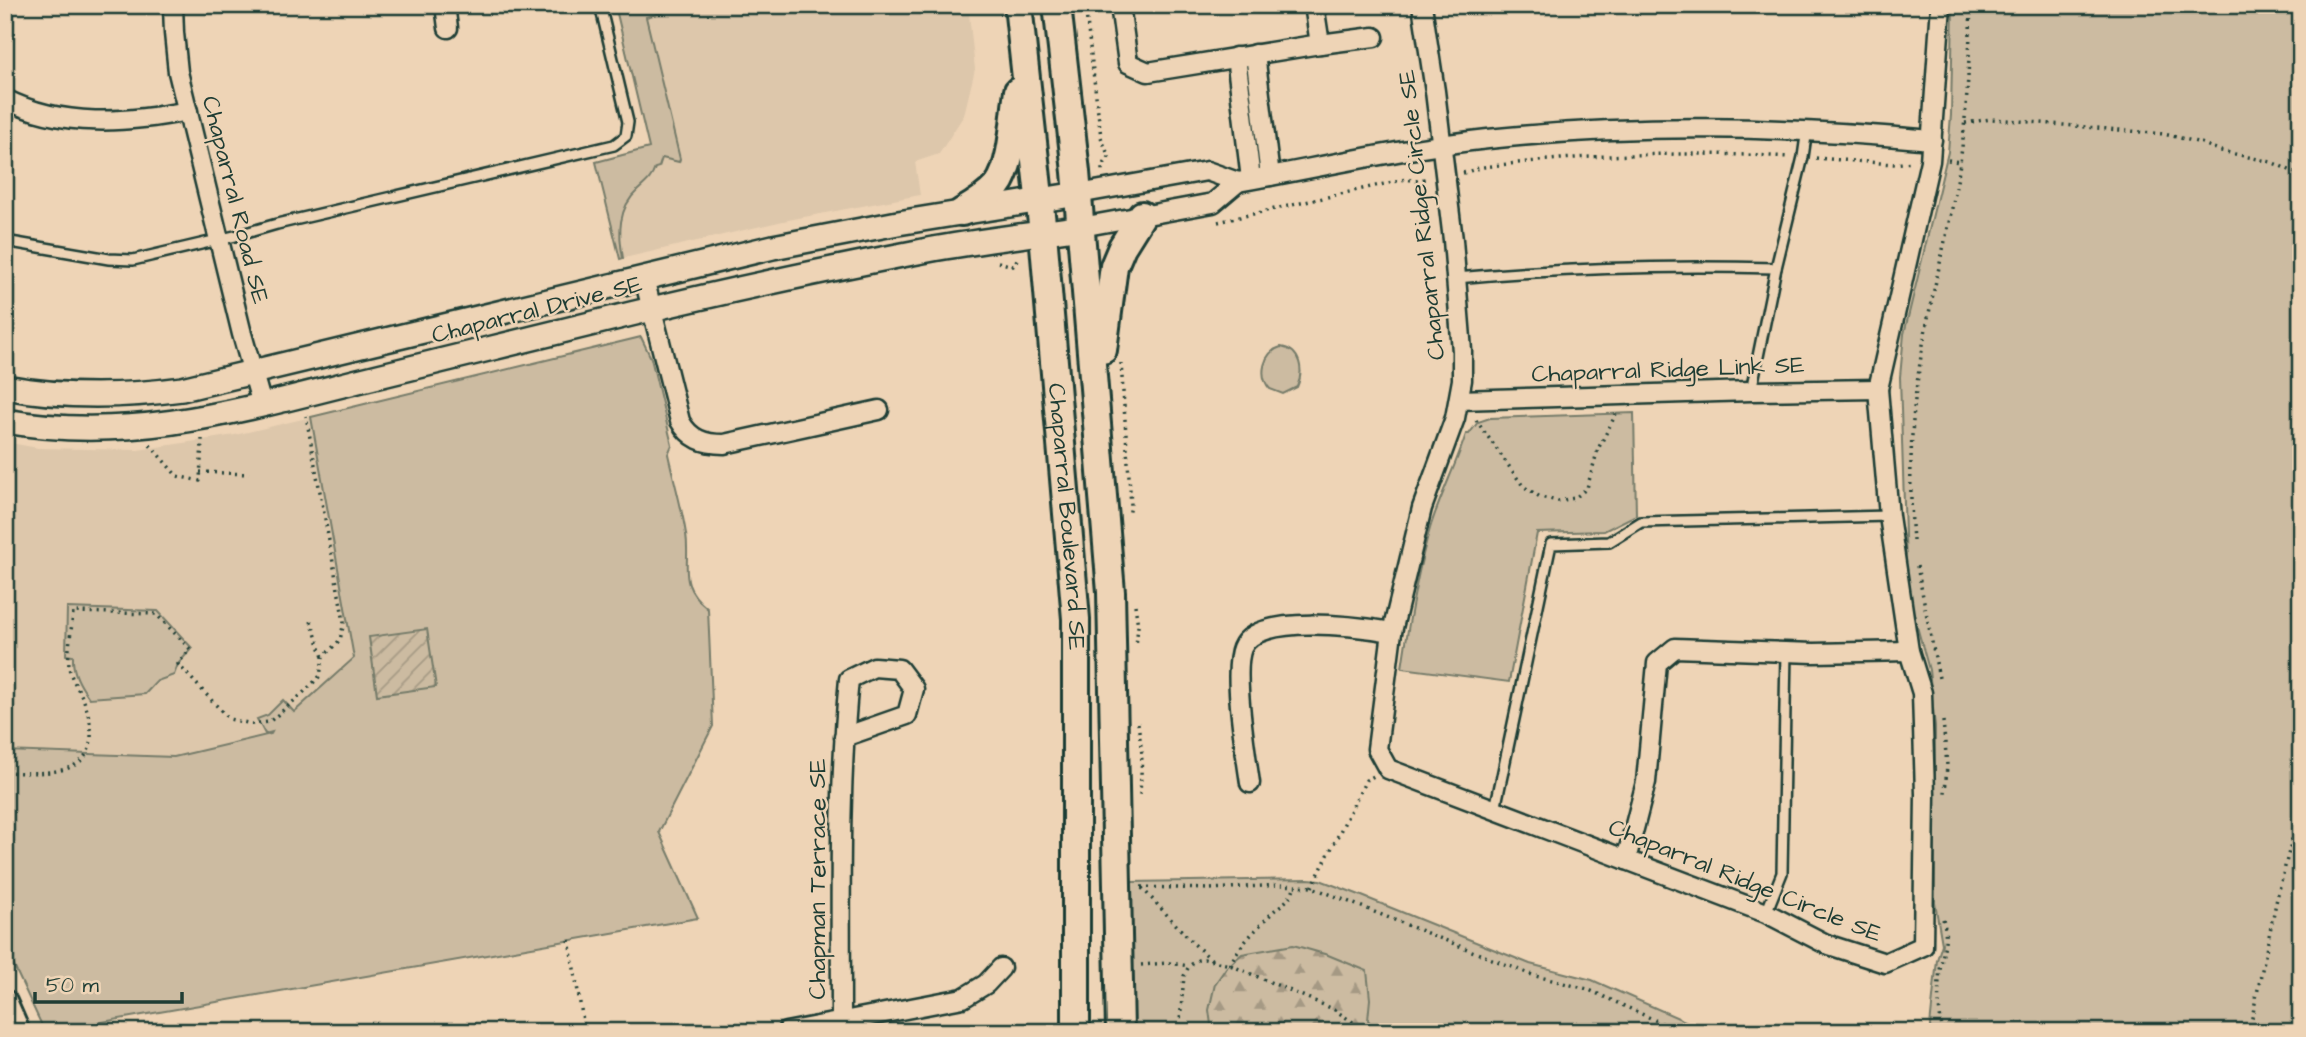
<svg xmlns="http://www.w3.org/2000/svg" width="2306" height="1037" font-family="'Architects Daughter',sans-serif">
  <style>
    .built { fill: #ddc7ab }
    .green { fill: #ccbba1; stroke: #767c6a; stroke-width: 2 }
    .forest { fill: url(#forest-firs); stroke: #767c6a; stroke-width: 2 }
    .garden { fill: url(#garden-furrows); stroke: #767c6a; stroke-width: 2 }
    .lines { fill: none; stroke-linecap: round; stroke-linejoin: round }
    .service-casing { stroke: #1f3d34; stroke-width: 14 }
    .minor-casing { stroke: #1f3d34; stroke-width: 23 }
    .tertiary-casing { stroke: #1f3d34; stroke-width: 28 }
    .secondary-casing { stroke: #1f3d34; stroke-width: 32 }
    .path { stroke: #1f3d34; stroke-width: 3.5; stroke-dasharray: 2 5; stroke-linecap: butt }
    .service { stroke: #eed4b6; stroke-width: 9 }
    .minor { stroke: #eed4b6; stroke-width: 18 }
    .tertiary { stroke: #eed4b6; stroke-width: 23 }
    .secondary { stroke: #eed4b6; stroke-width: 26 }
    .labels { text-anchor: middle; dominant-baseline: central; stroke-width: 5; stroke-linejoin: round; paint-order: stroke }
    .street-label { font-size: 24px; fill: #1f3d34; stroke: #eed4b6 }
  </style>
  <defs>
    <pattern id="forest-firs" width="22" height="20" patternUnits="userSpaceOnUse" patternTransform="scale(1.75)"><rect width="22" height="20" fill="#ccbba1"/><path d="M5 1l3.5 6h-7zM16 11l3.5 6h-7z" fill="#a59984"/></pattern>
    <pattern id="garden-furrows" width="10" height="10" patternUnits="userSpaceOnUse" patternTransform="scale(1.75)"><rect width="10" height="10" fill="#ccbba1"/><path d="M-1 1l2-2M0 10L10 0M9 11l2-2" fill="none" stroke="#a59984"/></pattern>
  </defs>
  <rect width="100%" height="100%" fill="#eed4b6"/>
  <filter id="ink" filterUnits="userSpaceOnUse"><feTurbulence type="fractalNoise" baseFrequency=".0143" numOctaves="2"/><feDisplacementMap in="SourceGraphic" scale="14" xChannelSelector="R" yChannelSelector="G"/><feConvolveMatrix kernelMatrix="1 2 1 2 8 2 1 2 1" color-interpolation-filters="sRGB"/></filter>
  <g filter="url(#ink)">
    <g class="built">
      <polygon points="615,5 972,5 969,14 975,69 964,115 939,154 915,162 920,195 783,221 620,259 596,162 649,148"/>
      <polygon points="311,417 354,658 271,734 174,757 5,751 5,442 38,448 138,450 235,435"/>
    </g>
    <g class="green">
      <path d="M615,5H690L646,17L680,159L679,162L662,158L659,167L655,168C652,178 647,182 638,190C618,208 618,233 623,258L620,259L596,162L649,148Z"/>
      <polygon points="1953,5 2301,5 2301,1032 1931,1032 1930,1026 1937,960 1942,944 1935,903 1935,727 1929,670 1913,612 1906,567 1900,377 1904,334 1948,152 1951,115"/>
      <path d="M641,337L651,358L672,445L668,454C674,481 682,508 686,534C691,567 676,583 708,609L713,726L659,832L698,918L45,1032L5,947V751L174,757L271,734L272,732L265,734L257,719L268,715L283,700L294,712L354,658L311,417Z"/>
      <path d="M1281,347C1301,350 1304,371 1297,387L1283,394L1270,389C1258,376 1263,352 1281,347Z"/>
      <path d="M1634,413L1636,515L1604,531L1537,533L1509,682L1402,668C1409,620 1417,571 1431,525C1441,494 1456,465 1466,434H1469L1478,422L1490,418Z"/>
      <path d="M67,608L158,611L192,648L178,664L174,675L157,681L145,694L89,698C80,685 72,672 73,656L66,655Z"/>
      <polygon points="1308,879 1320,880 1357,894 1530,964 1592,980 1710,1032 1131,1032 1131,882"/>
    </g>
    <polygon class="forest" points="1293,945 1328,955 1367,971 1370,999 1368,1020 1377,1032 1212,1032 1209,1010 1215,984 1226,968 1242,954"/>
    <polygon class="garden" points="427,629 436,687 377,695 369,637"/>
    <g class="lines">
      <g class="service-casing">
        <g id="service">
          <polyline points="5,241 109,259 133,260 235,236 277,224 614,145 626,136 628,122 600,5"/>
          <path d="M1456,278C1563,268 1668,265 1776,268"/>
          <polyline points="1751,391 1776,268 1803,157 1807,129"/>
          <polyline points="1495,809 1551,544 1609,542 1641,522 1889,516"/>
          <polyline points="1766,913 1782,873 1786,651"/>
        </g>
      </g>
      <g class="minor-casing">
        <g id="minor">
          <polyline points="173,5 174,33 178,72 242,334 262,405"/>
          <polyline points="445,5 448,28"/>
          <polyline points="1120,5 1128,63 1148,72 1320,44 1314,5"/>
          <polyline points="1422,5 1435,91 1453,240 1462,351 1462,380 1455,418 1422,508 1392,632 1377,749 1388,769 1766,913 1826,944 1885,963 1923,946 1925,794 1922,693 1909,651 1889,516 1878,389 1930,161 1941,5"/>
          <polyline points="1320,44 1374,37"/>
          <polyline points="1255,54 1270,176"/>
          <polyline points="1236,57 1251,179"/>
          <path d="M5,99C62,128 127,123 188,111"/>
          <path d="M1078,194L1207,171L1238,182C1321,167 1404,148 1488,139C1640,123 1781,126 1932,140"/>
          <polyline points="1081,227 1213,203 1238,182"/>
          <path d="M644,278L680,421C690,439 704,444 724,444L879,410"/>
          <polyline points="1459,400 1751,391 1878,389"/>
          <path d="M1250,783C1246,755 1232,672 1242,648C1256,612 1361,627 1392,632"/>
          <polyline points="1626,860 1646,782 1657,663 1675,648 1814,653 1909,651"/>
          <path d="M841,1022C841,907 838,793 849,679L874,667L899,669L914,689L907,715L844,737"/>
          <polyline points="786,1032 963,998 986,984 1001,968"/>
        </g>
      </g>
      <g class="tertiary-casing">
        <g id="tertiary">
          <path d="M5,387C64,398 123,397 182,389L773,247L898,223L1078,194"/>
          <path d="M5,421C130,443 239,411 358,381C449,359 540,336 631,314C730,290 829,269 928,250C979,241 1030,235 1081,227"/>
          <polyline points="5,1002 18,1032"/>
        </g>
      </g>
      <g class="secondary-casing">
        <g id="secondary">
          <path id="s1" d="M1018,5L1043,233L1076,619V1032"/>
          <polyline points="1057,5 1076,172 1111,592 1120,1032"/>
          <path d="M962,212C974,205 987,197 997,186C1013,166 1014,116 1018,91"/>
          <polyline points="1103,350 1114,266 1122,247 1142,215"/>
        </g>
      </g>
      <g class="path">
        <polyline points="1085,5 1101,137 1109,157 1102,167 1102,172"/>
        <polyline points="1965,123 1991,119 2019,121 2164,134 2201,143 2221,151 2271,162 2301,175"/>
        <polyline points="1816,158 1893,164 1913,162"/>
        <polyline points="1948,160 1960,162"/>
        <path d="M1463,173C1471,171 1477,168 1484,167C1584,154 1689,151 1790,157"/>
        <polyline points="1218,222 1406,179 1416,181 1428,178"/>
        <polyline points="998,262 1013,266 1018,258 1020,258"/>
        <polyline points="1121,363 1131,505 1129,516"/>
        <polyline points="1476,420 1523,486 1540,497 1558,501 1575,498 1587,488 1598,449 1616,414"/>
        <polyline points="150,445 177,476 200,481 202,439"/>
        <polyline points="200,472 249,474"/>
        <path d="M1913,541C1909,484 1910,426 1919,370C1928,305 1947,241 1958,176C1967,119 1969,62 1971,5"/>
        <polyline points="1917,566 1939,678"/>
        <polyline points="1135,605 1138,626 1136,646"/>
        <polyline points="311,621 323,657"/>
        <polyline points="1943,721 1947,765 1945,793"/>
        <polyline points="1138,723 1142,754 1140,795"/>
        <path d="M5,772C60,775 110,774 84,701C80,691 73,682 70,672C66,654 72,630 73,612L156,614L190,649L178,664L229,719L252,724L269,722L301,695L320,676L323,657L340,640L344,622L306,416"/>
        <polyline points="1141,887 1210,889 1280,885 1312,887 1532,975 1587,989 1681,1032"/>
        <polyline points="1312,887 1366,780 1374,776"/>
        <polyline points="1142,888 1194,944 1212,960"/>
        <path d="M1943,919C1948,936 1944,947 1941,964C1937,987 1938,1009 1943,1032"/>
        <polyline points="569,940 585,1032"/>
        <polyline points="1141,965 1169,963 1189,966"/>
        <path d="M1230,965C1239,945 1256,930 1271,914C1283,901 1289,904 1295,885"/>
        <polyline points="1179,1032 1184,976 1189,966 1198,960 1204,959 1230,965 1333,1009 1368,1032"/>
        <polyline points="2249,1032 2277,898 2301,804"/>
      </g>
      <use href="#service" class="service"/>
      <use href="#minor" class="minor"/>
      <use href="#tertiary" class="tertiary"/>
      <use href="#secondary" class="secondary"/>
    </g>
  </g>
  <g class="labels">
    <g class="street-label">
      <text transform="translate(235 200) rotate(76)">Chaparral Road SE</text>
      <text transform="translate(1422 215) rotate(-96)">Chaparral Ridge Circle SE</text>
      <text transform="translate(537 310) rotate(-14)">Chaparral Drive SE</text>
      <text transform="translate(1668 370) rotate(-2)">Chaparral Ridge Link SE</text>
      <text stroke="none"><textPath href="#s1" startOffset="514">Chaparral Boulevard SE</textPath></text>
      <text transform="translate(818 879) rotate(-90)">Chapman Terrace SE</text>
      <text transform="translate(1745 881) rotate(22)">Chaparral Ridge Circle SE</text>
    </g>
  </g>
  <rect width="2306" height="1037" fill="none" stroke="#eed4b6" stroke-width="28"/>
  <rect x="14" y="14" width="2278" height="1009" fill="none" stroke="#1f3d34" stroke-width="2.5" filter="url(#ink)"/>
  <path d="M35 992v10h147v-10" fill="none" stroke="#1f3d34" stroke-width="3.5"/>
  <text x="46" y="992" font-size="21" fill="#1f3d34" stroke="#eed4b6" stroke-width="5" paint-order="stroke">50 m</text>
</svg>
